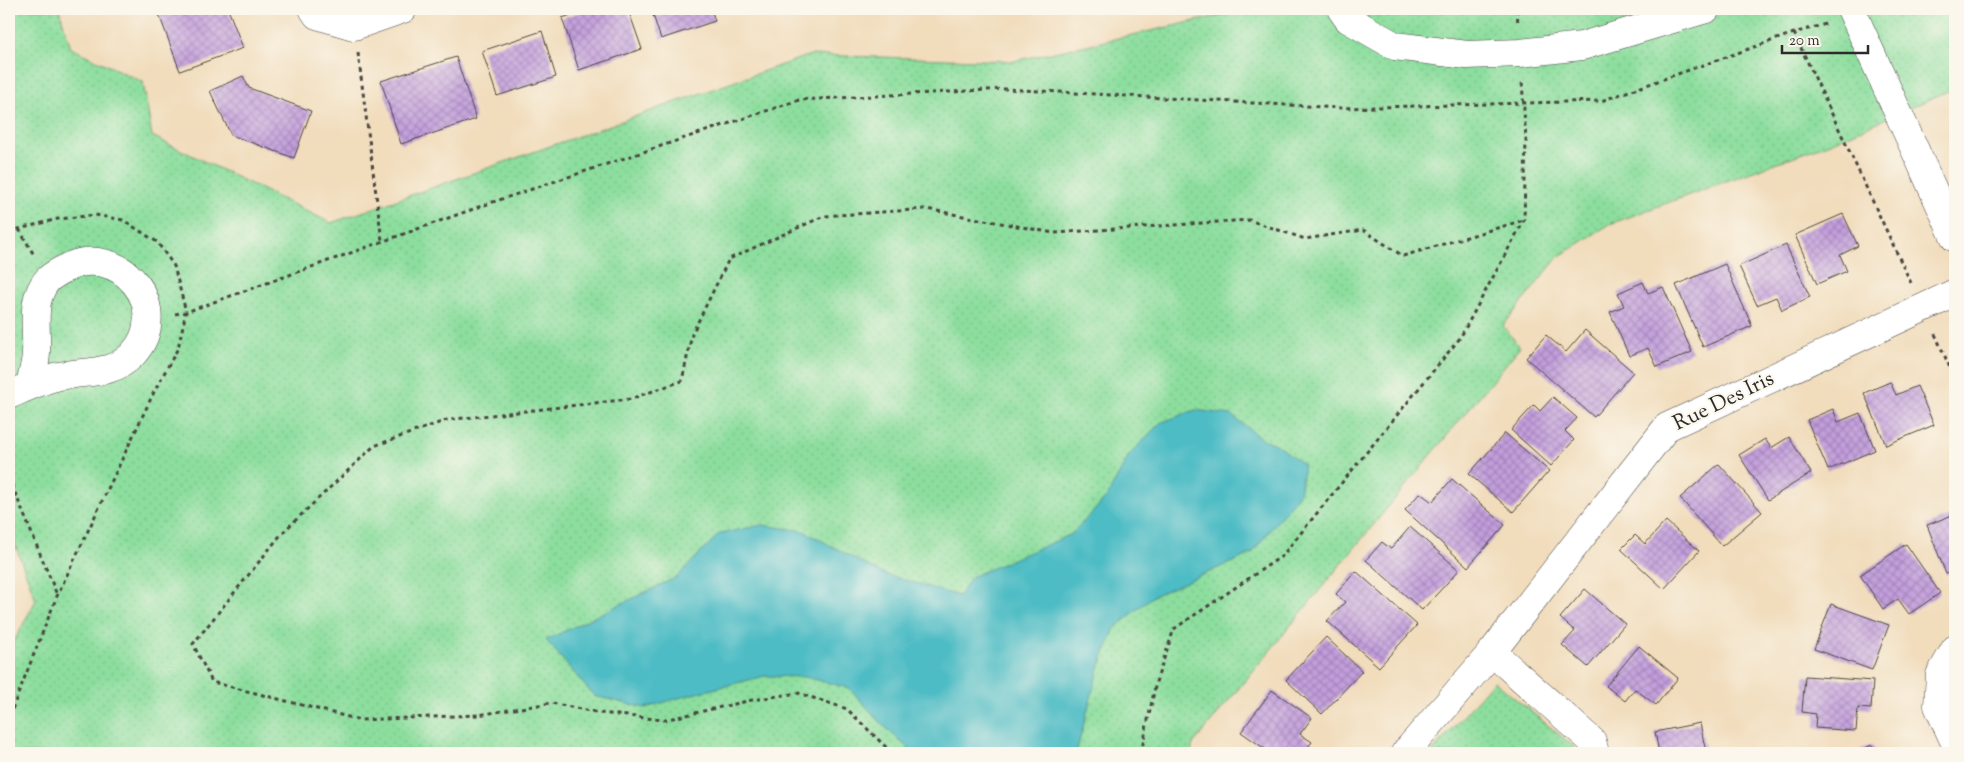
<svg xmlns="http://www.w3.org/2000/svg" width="1964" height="762" font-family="'Sorts Mill Goudy',serif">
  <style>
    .grass { fill: url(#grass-dots); stroke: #5c8464 }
    .water { fill: #4ebcc5; stroke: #3c7478 }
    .building { fill: url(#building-cross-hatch) }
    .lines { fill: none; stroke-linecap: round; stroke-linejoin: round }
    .minor-casing { stroke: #494641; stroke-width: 29 }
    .path { stroke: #494641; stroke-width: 3; stroke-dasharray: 4 4; stroke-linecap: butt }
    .minor { stroke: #fff; stroke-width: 28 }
    .labels { text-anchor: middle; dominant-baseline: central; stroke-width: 4.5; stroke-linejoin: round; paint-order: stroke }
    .street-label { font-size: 21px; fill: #2b2b2b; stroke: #fbf7ec }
  </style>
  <defs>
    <pattern id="grass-dots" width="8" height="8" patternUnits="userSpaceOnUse" patternTransform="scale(1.25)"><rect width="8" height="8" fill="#8cde9e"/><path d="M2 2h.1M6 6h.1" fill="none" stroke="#79bf88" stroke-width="1.8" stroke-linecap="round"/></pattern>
    <pattern id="building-cross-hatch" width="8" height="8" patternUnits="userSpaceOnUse" patternTransform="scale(1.25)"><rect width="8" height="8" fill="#c39edd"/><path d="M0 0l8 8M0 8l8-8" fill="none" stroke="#9f81b3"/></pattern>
  </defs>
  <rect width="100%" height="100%" fill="#fbf7ec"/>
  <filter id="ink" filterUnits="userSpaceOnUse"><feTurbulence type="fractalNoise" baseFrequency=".02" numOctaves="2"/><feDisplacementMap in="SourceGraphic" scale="10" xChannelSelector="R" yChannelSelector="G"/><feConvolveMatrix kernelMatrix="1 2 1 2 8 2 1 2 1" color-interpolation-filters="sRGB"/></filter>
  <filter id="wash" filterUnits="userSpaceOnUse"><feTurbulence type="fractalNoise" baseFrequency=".0096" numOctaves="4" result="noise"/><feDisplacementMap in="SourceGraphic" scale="20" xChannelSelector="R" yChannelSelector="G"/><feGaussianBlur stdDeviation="1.12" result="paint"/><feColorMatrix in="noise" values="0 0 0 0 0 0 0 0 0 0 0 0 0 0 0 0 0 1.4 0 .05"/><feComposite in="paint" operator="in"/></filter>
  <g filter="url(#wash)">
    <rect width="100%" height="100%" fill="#f1dcbb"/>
    <g class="grass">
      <polygon points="9,9 59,9 71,48 143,82 152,136 331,223 810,55 1014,61 1250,9 1955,9 1955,88 1830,143 1610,224 1558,257 1503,326 1520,347 1193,744 1191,753 9,753 9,651 36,600 9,529"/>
      <polygon points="1494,681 1573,746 1576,753 1431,753"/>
    </g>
    <polygon class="water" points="1195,410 1231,415 1261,438 1279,446 1304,465 1299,494 1251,554 1153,596 1115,628 1099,668 1076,753 913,753 885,727 849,688 805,677 765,676 689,695 645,708 594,696 546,640 677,577 719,534 762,525 804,531 881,573 959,596 971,577 1072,534 1107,497 1129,455 1160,423"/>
    <g id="blocks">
      <g class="building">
        <polygon points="157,9 228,9 243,48 180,71"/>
        <polygon points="590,9 628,9 642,49 579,70 562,18"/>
        <polygon points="651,9 711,9 715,21 661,39"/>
        <polygon points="542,31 556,77 497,96 482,51"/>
        <polygon points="456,57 476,119 401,144 381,81"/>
        <polygon points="243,76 249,88 311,111 294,158 231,135 210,91"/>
        <polygon points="1843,214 1858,246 1840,255 1847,271 1817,284 1795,235"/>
        <polygon points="1786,245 1810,297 1782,310 1776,297 1757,305 1739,266"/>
        <polygon points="1725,264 1752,326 1703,347 1676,285"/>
        <polygon points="1643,282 1648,293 1663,287 1692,352 1657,367 1648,348 1629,356 1610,312 1624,306 1618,293"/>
        <polygon points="1585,330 1633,372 1594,417 1526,358 1546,335 1566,352"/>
        <polygon points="1890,382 1896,395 1917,386 1934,425 1886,445 1864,393"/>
        <polygon points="1553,397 1577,418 1565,431 1574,440 1551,466 1511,430 1534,405 1540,411"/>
        <polygon points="1833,409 1838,422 1860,413 1875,450 1828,470 1807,420"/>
        <polygon points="1505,433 1549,471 1513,512 1469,474"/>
        <polygon points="1789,437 1811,473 1768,500 1739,455 1765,439 1771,448"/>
        <polygon points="1719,464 1762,512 1722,546 1680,498"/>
        <polygon points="1452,479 1505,525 1468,567 1405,510 1420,493 1432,502"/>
        <polygon points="1955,514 1955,571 1946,574 1927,525"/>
        <polygon points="1666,521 1699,551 1664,589 1621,549 1635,535 1645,544"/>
        <polygon points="1410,527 1459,570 1422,610 1366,560 1382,542 1391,549"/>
        <polygon points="1906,544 1940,593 1909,614 1898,599 1883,609 1860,575"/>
        <polygon points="1356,571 1417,625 1379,667 1327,621 1345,602 1336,594"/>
        <polygon points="1585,589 1625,624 1588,667 1562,645 1575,631 1560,618"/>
        <polygon points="1831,604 1889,625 1872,670 1814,649"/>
        <polygon points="1326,637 1362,671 1322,714 1286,680"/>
        <polygon points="1639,646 1678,678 1656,705 1635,689 1625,701 1606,686"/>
        <polygon points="1805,676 1873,681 1871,709 1858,708 1856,731 1815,728 1816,714 1802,712"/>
        <polygon points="1272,690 1312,718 1300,734 1312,742 1303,753 1271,753 1241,732"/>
        <polygon points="1700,723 1706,753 1674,753 1673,751 1659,753 1655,732"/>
        <polygon points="1872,745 1876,753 1853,753"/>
      </g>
    </g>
  </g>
  <g filter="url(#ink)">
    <use href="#blocks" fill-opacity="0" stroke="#494641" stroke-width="1"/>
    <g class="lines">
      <g class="minor-casing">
        <g id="minor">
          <polyline points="313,9 317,15 354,26 403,9"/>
          <polyline points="1341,9 1348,19 1395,46 1467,55 1520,53 1582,46 1706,9"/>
          <polyline points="1851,9 1955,238"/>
          <path d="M9,395C25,388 41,380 59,376C85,371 114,375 133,354C175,308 119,239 64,269C50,277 45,279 39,295C33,309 37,336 36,352C36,363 32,374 30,385"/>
          <polyline points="1955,649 1940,675 1938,706 1955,743"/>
          <polyline points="1492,652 1592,741 1595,753"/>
          <polyline points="1405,753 1492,652 1667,427 1955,293"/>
        </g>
      </g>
      <g class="path">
        <polyline points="1517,9 1518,25"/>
        <polyline points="1794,33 1911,283"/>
        <polyline points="358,53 382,241"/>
        <polyline points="9,228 19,229 58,219 95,215 123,220 157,242 174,266 186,312 178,348 154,392 57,596 9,717"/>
        <polyline points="19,229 34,255"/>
        <polyline points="175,314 186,312 490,203 799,100 1005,89 1341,108 1601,101 1794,33 1826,24"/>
        <polyline points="1935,334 1955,379"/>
        <polyline points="9,478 57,595"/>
        <polyline points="892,753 847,709 798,693 752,700 664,720 600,713 551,703 478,715 360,720 212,682 193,644 283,532 374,446 447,420 630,399 682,381 692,334 729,259 824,216 926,209 1054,233 1249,220 1305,239 1363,230 1403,256 1524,220"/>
        <polyline points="1141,753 1156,682 1174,629 1282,556 1460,338 1524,220 1526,140 1522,81"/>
      </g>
      <use href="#minor" class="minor"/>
    </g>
  </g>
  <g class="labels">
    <g class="street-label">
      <text transform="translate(1724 402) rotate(-26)">Rue Des Iris</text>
    </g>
  </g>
  <rect width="1964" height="762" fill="none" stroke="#fbf7ec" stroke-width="30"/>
  <path d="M1782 45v8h86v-8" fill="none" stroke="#2b2b2b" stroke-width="2.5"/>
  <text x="1789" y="45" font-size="15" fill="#2b2b2b" stroke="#fbf7ec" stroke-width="4" paint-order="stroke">20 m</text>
</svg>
